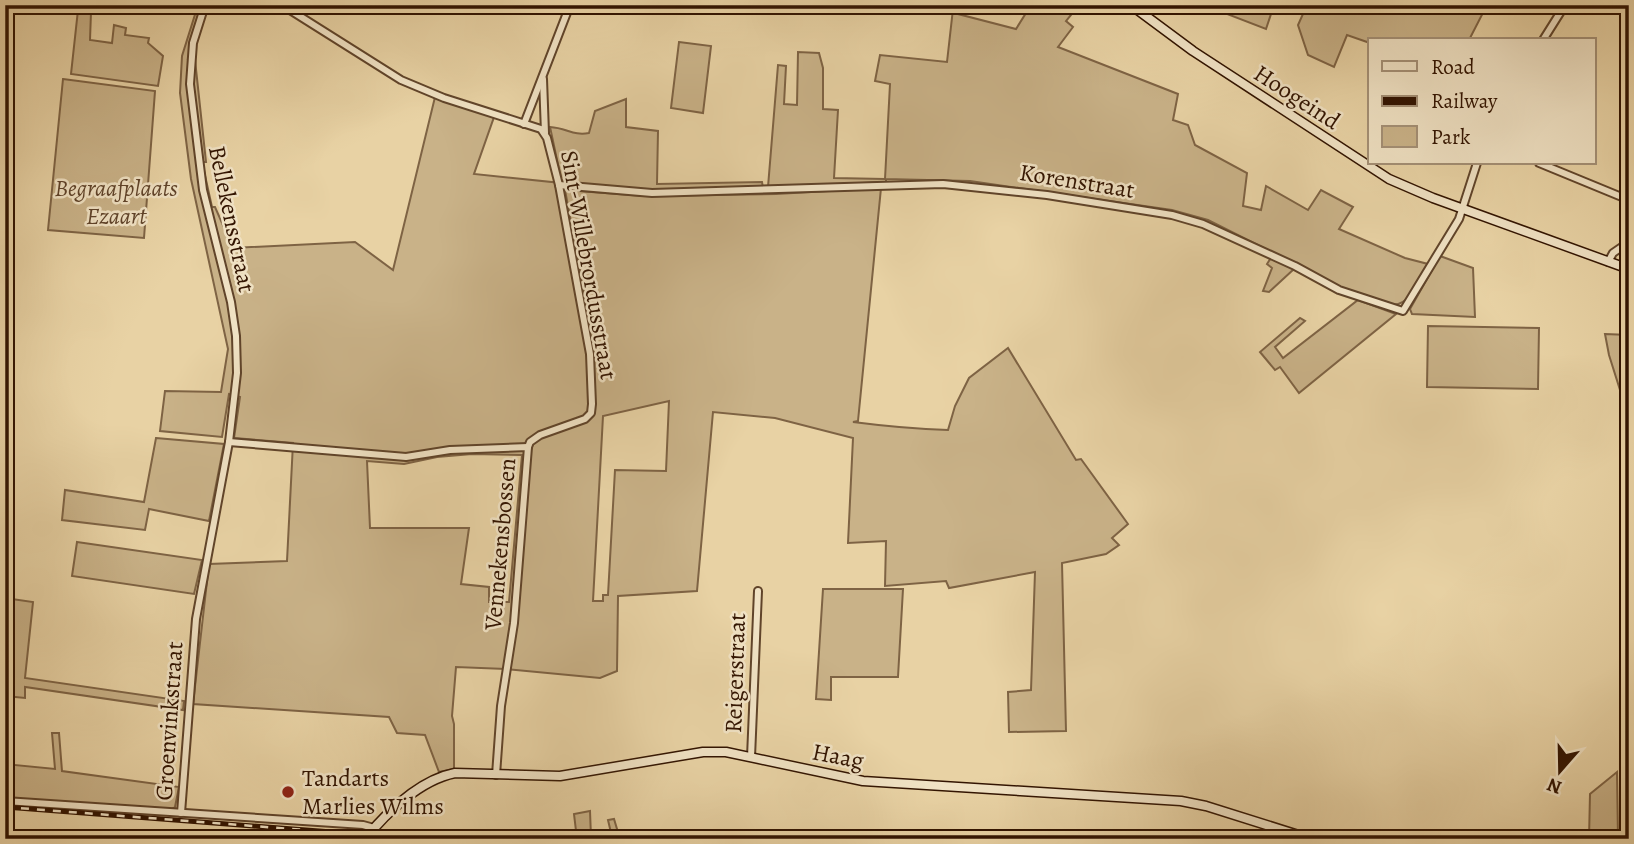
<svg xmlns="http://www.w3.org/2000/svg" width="1634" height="844" font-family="Alegreya,serif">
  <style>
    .green { fill: #c9b288; stroke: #7e6344; stroke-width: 2; fill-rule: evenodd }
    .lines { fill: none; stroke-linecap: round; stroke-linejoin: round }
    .street-casing { stroke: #60442a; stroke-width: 10 }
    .secondary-casing { stroke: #321401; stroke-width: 11 }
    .street { stroke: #f0e2c4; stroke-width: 6 }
    .secondary { stroke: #f0e2c4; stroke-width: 8 }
    .rail-casing { stroke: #321401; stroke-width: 5 }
    .rail { stroke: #f0e2c4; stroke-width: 2.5; stroke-dasharray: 8; stroke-linecap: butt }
    .poi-dot { fill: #8f2418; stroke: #f0e2c4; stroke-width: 2.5 }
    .labels { text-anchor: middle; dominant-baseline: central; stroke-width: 5; stroke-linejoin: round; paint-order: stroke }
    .street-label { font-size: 24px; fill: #321401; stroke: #f0e2c4 }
    .park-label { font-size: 24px; font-style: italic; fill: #5f432a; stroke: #f0e2c4 }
    .poi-label { font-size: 24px; fill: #321401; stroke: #f0e2c4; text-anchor: start }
  </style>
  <rect width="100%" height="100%" fill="#e8d2a4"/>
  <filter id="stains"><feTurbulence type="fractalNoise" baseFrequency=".00286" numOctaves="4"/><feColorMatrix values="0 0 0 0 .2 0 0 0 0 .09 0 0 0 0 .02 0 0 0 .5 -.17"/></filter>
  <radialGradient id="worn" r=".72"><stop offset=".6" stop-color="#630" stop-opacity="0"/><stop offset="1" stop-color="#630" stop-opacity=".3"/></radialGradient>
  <g class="green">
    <path d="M198,5H202L188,59L195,60L206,162H202L212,207H215L233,248L355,242L393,270L435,97L494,117L474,174L562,183L550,127C567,128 573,136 589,133L595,111L626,99V127L658,131L657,184L762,182L763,188L656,190L556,186L583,325L590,323L565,190L644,196L776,194L881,188L858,421L853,422C884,426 915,429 948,430L955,406L969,378L1008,348L1076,460L1081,459L1128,524L1112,538L1119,545L1106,554L1062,563L1066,731L1009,732L1008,692L1031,690L1035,572L949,588L946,581L885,586L886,541L848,543L853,438L775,418L713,412L697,591L618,596L617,671L600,678L506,669L456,667L452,716L454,724V769L439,772L425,735L397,733L389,717L193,704L209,564L287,561L293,443L234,438L240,397L229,394L222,437L160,431L165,391L221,392L228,349L191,179L180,93L182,56ZM669,401L666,471L615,470L608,595H603V601H593L603,416ZM472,454L522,455L509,602H489V587L461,584L469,528H370L367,461L404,464L437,457Z"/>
    <path d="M1031,5H1041L1045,8L1047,5L1057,9L1060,5H1079L1066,21L1073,27L1058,47L1178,94L1173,120L1188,125L1195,145L1247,173L1243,206L1261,210L1266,186L1308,210L1321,190L1353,207L1339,229L1405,258L1428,264C1420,279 1412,304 1393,305L1335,286L1330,289L1294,269L1269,292L1263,291L1272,268L1267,264L1274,253L1208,220L1172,210L970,181L886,179V182L768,187L778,65L786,66L784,104L797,105L798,52L819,53L823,68V109L838,110L834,178L885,179L890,84L875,81L880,55L947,62L953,9L958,14L1016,29Z"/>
    <polygon points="1230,5 1274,5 1266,29 1227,14"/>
    <polygon points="1307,5 1487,5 1469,40 1370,40 1370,43 1347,35 1334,67 1308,55 1298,25"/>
    <polygon points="78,10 91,12 90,40 112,43 114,25 126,28 125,35 149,38 148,43 163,56 158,86 71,74"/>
    <polygon points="679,42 711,46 703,113 671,108"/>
    <polygon points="63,79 155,91 144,238 48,230"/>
    <polygon points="1440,256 1473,268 1475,317 1412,314 1410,309"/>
    <polygon points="1358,300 1396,314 1299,393 1280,367 1275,370 1260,352 1300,318 1305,321 1275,347 1283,358"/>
    <polygon points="1428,326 1539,328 1538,389 1427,387"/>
    <polygon points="1605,334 1629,335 1629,408 1626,409 1609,355"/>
    <polygon points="156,438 224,444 209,521 149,509 145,530 62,520 65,490 144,502"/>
    <polygon points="77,542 202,560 194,594 72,576"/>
    <polygon points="823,589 903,589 898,677 831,677 831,700 816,699"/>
    <polygon points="5,598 33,602 25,678 184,701 183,710 25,687 25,698 5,696"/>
    <polygon points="52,733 59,733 62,771 179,787 175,807 170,810 5,798 5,764 55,769"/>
    <polygon points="1617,772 1618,839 1589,839 1590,794"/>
    <polygon points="590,811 591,837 612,837 608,820 614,819 620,839 577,839 574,814"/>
  </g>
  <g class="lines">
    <g class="street-casing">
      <g id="street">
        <polyline points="282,5 401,80 444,98 541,129 547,138 559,185 590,354 592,404 591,413 585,419 540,435 530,442 528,447"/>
        <polyline points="1543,40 1565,5"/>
        <polyline points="543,79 545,133"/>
        <polyline points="524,124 570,5"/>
        <polyline points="1539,163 1629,200"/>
        <polyline points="559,185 652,193 943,184 1047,195 1172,215 1203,224 1295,266 1339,290 1403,311 1459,219 1477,163"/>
        <polyline points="1608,262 1613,253 1629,242"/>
        <polyline points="229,442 406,457 450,450 528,447 514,623 501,706 496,775"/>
        <polyline points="751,757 758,591"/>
        <polyline points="5,801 363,825 374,828"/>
        <polyline points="181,813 196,619 229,442 237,373 236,336 231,302 203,190 190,84 193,43 205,5"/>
      </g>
    </g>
    <g class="secondary-casing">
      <g id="secondary">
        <polyline points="1131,5 1193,51 1389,179 1433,198 1629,269"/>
        <path d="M365,839C387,812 420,780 455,773L560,776L703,752H726L863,781L1181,801L1206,806L1311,839"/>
      </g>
    </g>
    <use href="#street" class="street"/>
    <use href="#secondary" class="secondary"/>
    <g class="rail-casing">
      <polyline id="rail" points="5,807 423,839"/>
    </g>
    <use href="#rail" class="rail"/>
  </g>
  <circle class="poi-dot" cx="288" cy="792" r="7"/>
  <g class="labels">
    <g class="street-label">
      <text transform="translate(1297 97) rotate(33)">Hoogeind</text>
      <text transform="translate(1077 181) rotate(9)">Korenstraat</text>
      <text transform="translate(232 219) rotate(78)">Bellekensstraat</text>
      <text transform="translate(589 265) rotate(80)">Sint-Willebrordusstraat</text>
      <text transform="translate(500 544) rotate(-85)">Vennekensbossen</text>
      <text transform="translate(735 673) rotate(-88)">Reigerstraat</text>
      <text transform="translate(169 721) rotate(-86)">Groenvinkstraat</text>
      <text transform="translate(838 756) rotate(11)">Haag</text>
    </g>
    <g class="park-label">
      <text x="116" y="188">Begraafplaats<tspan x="116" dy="28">Ezaart</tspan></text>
    </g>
    <g class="poi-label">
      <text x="302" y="778">Tandarts<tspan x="302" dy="28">Marlies Wilms</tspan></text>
    </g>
  </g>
  <rect width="1634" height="844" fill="none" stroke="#e8d2a4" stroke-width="28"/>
  <rect x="7" y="7" width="1620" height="830" fill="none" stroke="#321401" stroke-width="3.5"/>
  <rect x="14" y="14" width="1606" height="816" fill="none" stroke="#321401" stroke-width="2"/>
  <rect x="1368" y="38" width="228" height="126" fill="#f0e2c4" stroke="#a49076" stroke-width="2"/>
  <rect x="1382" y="61" width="35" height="10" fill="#f0e2c4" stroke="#a49076" stroke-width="2"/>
  <text x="1431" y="74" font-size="21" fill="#321401">Road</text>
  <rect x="1382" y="96" width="35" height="10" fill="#321401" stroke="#a49076" stroke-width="2"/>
  <text x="1431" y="108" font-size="21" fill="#321401">Railway</text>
  <rect x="1382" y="126" width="35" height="21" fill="#c9b288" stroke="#a49076" stroke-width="2"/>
  <text x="1431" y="144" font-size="21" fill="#321401">Park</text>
  <g transform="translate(1560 771) rotate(200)" stroke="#f0e2c4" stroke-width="5" paint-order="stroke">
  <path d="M0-5L12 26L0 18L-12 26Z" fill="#321401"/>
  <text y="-10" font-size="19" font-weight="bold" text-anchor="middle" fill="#321401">N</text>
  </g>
  <rect width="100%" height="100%" filter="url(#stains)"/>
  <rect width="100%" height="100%" fill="url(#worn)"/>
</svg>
